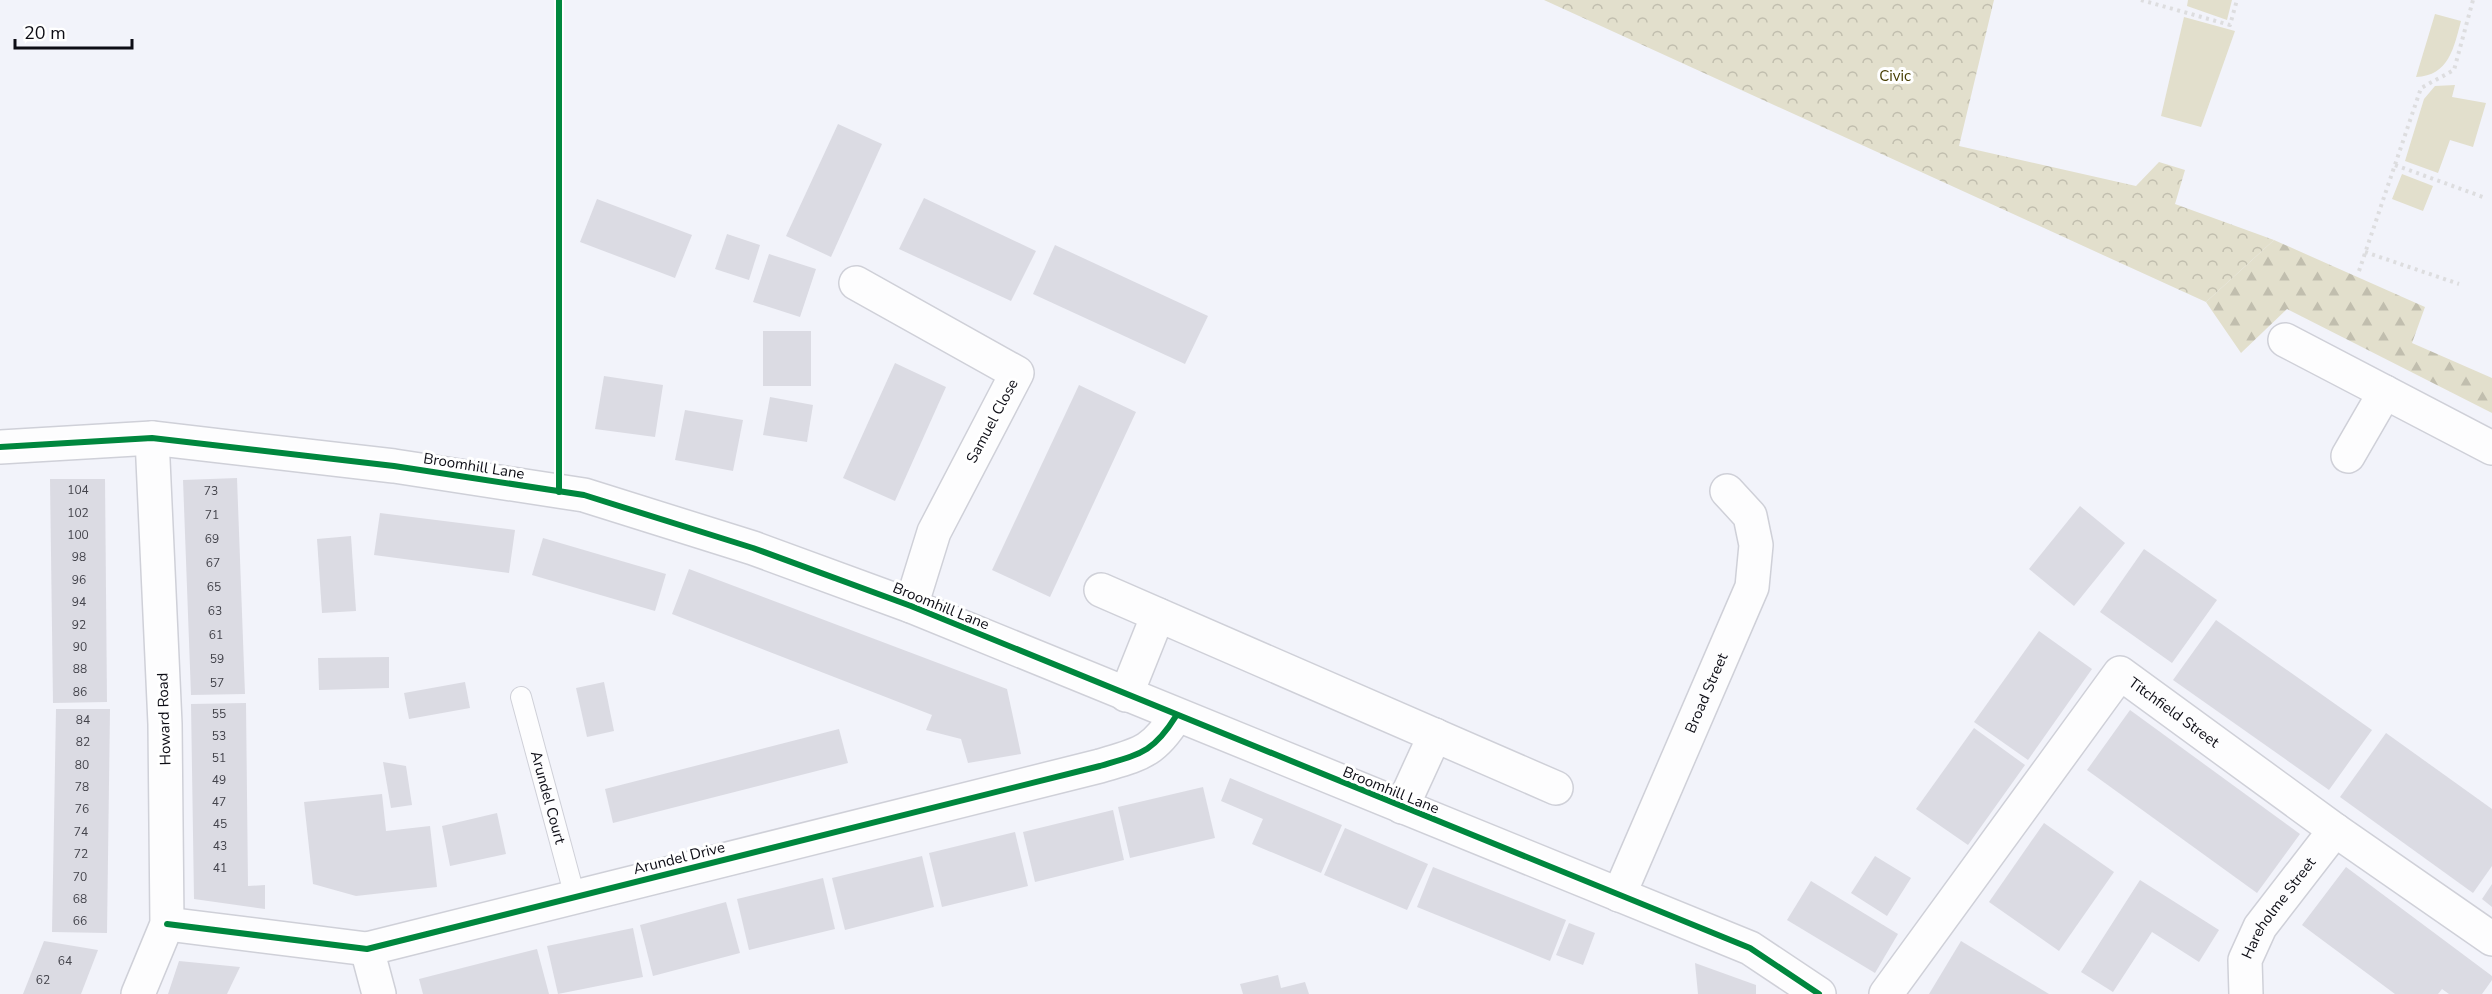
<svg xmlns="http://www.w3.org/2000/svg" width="2492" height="994" font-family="'Nunito Sans',sans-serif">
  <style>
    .grass { fill: #e2dfcc }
    .forest { fill: url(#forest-firs) }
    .park { fill: url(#park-crowns) }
    .building { fill: #dbdbe3 }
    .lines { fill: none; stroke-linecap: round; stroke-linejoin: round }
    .service-casing { stroke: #cfd0d8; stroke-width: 22 }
    .minor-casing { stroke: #cfd0d8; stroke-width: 36 }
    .path { stroke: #dddddf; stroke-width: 4; stroke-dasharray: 3 4.5; stroke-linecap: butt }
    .service { stroke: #fdfdfe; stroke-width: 20 }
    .minor { stroke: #fdfdfe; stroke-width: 33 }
    .cycleway-casing { stroke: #fff; stroke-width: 10 }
    .cycleway { stroke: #00873e; stroke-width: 6 }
    .labels { text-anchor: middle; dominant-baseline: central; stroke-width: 6; stroke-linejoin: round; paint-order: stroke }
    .number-label { font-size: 12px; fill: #43434b }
    .park-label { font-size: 15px; fill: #463d01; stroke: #fff }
    .street-label { font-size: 15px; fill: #0d0d15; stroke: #fff }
  </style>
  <defs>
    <pattern id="forest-firs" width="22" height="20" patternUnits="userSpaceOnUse" patternTransform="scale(1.5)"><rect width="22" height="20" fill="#e2dfcc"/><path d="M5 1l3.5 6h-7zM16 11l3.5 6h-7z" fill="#c1beae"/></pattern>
    <pattern id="park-crowns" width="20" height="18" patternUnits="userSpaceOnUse" patternTransform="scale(1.5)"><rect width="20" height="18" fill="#e2dfcc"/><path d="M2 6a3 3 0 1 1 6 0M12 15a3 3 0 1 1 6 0" fill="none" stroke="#c1beae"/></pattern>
  </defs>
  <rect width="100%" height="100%" fill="#f2f3fa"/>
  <g class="grass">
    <polygon points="2188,0 2232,0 2227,20 2187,6"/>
    <path d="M2435,14L2461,21C2454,47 2449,76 2416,77Z"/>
    <polygon points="2184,17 2235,31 2201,127 2161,116"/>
    <polygon points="2455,85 2452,97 2486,103 2473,147 2450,140 2438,173 2405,161 2424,99 2435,86"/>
    <polygon points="2402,174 2433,186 2423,211 2392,199"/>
  </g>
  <polygon class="forest" points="2274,240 2425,307 2412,343 2492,378 2492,413 2287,309 2241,353 2206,302"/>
  <polygon class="park" points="1544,0 1994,0 1959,146 2136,186 2159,162 2185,170 2175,204 2274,240 2206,302"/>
  <g class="building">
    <polygon points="838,124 882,144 831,257 786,236"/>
    <polygon points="924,198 1036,251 1011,301 899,249"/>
    <polygon points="597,199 692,235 675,278 580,242"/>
    <polygon points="727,234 760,245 749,280 715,269"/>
    <polygon points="1055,245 1208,316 1185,364 1033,294"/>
    <polygon points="769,254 816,269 800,317 753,302"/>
    <rect x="763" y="331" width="48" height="55"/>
    <polygon points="895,363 946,387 895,501 843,478"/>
    <polygon points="604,376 663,385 655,437 595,429"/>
    <polygon points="1079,385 1136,412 1050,597 992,570"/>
    <polygon points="770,397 813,405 807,442 763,435"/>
    <polygon points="685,410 743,420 733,471 675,460"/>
    <polygon points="237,478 245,694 191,695 183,480"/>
    <polygon points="50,479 105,479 107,702 53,703"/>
    <polygon points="2080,506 2125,543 2074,606 2029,569"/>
    <polygon points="380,513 515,530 509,573 374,555"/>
    <polygon points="351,536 356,611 322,613 317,539"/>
    <polygon points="543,538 666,574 655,611 532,575"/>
    <polygon points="2144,549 2217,600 2172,663 2100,612"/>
    <polygon points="689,569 1007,689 1021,754 968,763 961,739 926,730 932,715 672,614"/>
    <polygon points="2216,620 2372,730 2329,790 2173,680"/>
    <polygon points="2039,631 2092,669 2028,760 1974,722"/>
    <polygon points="389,657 389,688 319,690 318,658"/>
    <polygon points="465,682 470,708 409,719 404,693"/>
    <polygon points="604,682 614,731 587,737 576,688"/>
    <polygon points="246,703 248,886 265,885 265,909 194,899 191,704"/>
    <polygon points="56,709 110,709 107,933 52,932"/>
    <polygon points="2130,710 2300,834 2257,893 2087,770"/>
    <polygon points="1974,728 2025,765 1968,845 1916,809"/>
    <polygon points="839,729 848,763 613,823 605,789"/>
    <polygon points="2386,733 2492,809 2492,866 2473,893 2340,797"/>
    <polygon points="383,762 406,766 412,805 391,808"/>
    <polygon points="1230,778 1342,825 1321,873 1252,844 1263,819 1221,801"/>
    <polygon points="1203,787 1215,838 1130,858 1118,807"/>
    <polygon points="382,794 386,831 430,826 437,887 356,896 313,884 304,802"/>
    <polygon points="1113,810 1124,860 1035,882 1023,832"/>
    <polygon points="497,813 506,854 450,866 442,826"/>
    <polygon points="2044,823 2114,872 2059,951 1989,902"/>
    <polygon points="1345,828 1428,864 1407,910 1324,875"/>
    <polygon points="1015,832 1028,886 942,907 929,853"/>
    <polygon points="922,856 934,907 845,930 832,878"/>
    <polygon points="1875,856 1911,878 1887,916 1851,893"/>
    <polygon points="1433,867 1566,920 1550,961 1417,907"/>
    <polygon points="2346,867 2492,976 2492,980 2482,994 2449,994 2442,989 2438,994 2395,994 2302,925"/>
    <polygon points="823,878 835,929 749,950 737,899"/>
    <polygon points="2140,880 2219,930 2199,962 2152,932 2113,992 2081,972"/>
    <polygon points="1811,881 1898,934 1875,973 1787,920"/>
    <polygon points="2492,884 2492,907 2482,899"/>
    <polygon points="726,902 740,953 653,976 640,925"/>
    <polygon points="1569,923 1595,933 1583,965 1556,955"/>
    <polygon points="633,928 643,977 558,994 547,946"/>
    <polygon points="44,941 98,950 81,994 23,994"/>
    <polygon points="1961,941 2049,994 1929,994"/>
    <polygon points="537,949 549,994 423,994 419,979"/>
    <polygon points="179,961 240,967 227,994 168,994"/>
    <polygon points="1695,963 1756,985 1756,994 1698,994"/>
    <polygon points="1278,975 1281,988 1305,982 1309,994 1243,994 1240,984"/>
  </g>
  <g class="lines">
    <g class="service-casing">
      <g id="service">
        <path id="s1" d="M521,697L575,897"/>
      </g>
    </g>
    <g class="minor-casing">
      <g id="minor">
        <polyline points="856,283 1017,373 934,532 911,606"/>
        <polyline points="2285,340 2492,448"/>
        <polyline points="0,447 152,438 394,466 584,495 753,548 911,606 1750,948 1819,994"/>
        <polyline points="2348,456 2385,392"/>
        <polyline points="1101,590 1556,788"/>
        <polyline points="1126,695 1158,615"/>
        <polyline points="1402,807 1435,735"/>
        <path id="s2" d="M1619,895L1752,587L1756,545L1750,516L1727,491"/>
        <path d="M167,924L367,949L1100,766C1140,754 1153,753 1176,716"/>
        <polyline points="367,949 379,994"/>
        <polyline points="138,994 167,924 165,724 152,438"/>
        <path id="s3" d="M1886,994L2120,673L2335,830L2492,939"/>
        <path id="s4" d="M2246,994L2245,960L2260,927L2335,830"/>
      </g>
    </g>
    <g class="path">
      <polyline points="2141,0 2230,25 2237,0"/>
      <polyline points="2395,165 2483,197"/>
      <polyline points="2365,252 2459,284"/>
      <polyline points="2359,271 2421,88 2454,70 2473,0"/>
    </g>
    <use href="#service" class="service"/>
    <use href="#minor" class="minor"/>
    <g class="cycleway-casing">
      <g id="cycleway">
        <polyline points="559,0 559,492"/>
        <polyline points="0,447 152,438 394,466 584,495 753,548 911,606 1750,948 1819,994"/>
        <path d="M167,924L367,949L1100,766C1140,754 1153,753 1176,716"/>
      </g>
    </g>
    <use href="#cycleway" class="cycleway"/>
  </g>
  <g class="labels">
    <g class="number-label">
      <text x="78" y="490">104</text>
      <text x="211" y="491">73</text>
      <text x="78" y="513">102</text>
      <text x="212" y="515">71</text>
      <text x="78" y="535">100</text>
      <text x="212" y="539">69</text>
      <text x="79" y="557">98</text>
      <text x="213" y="563">67</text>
      <text x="79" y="580">96</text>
      <text x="214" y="587">65</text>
      <text x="79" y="602">94</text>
      <text x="215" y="611">63</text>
      <text x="79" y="625">92</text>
      <text x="216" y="635">61</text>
      <text x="80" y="647">90</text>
      <text x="217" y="659">59</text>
      <text x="80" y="669">88</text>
      <text x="217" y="683">57</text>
      <text x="80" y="692">86</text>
      <text x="219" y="714">55</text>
      <text x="83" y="720">84</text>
      <text x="219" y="736">53</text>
      <text x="83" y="742">82</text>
      <text x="219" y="758">51</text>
      <text x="82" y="765">80</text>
      <text x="219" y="780">49</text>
      <text x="82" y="787">78</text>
      <text x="219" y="802">47</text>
      <text x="82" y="809">76</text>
      <text x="220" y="824">45</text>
      <text x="81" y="832">74</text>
      <text x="220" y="846">43</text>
      <text x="81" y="854">72</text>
      <text x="220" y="868">41</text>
      <text x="80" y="877">70</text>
      <text x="80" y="899">68</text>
      <text x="80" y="921">66</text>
      <text x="65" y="961">64</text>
      <text x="43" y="980">62</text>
    </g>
    <g class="park-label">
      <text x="1895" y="76">Civic</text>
    </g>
    <g class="street-label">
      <text transform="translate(992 421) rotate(-62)">Samuel Close</text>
      <text transform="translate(474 466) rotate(9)">Broomhill Lane</text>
      <text transform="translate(941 606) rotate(22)">Broomhill Lane</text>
      <text stroke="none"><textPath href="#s2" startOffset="220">Broad Street</textPath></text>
      <text stroke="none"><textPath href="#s3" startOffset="464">Titchfield Street</textPath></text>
      <text transform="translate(164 719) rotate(-92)">Howard Road</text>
      <text transform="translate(1391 790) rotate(22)">Broomhill Lane</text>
      <text stroke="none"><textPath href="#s1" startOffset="104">Arundel Court</textPath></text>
      <text transform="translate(679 858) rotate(-14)">Arundel Drive</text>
      <text stroke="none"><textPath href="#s4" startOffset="96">Hareholme Street</textPath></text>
    </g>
  </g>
  <path d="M15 39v9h117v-9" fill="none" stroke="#0d0d15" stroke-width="3"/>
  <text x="24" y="39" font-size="18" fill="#0d0d15" stroke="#ffffff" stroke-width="4.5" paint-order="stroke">20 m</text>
</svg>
